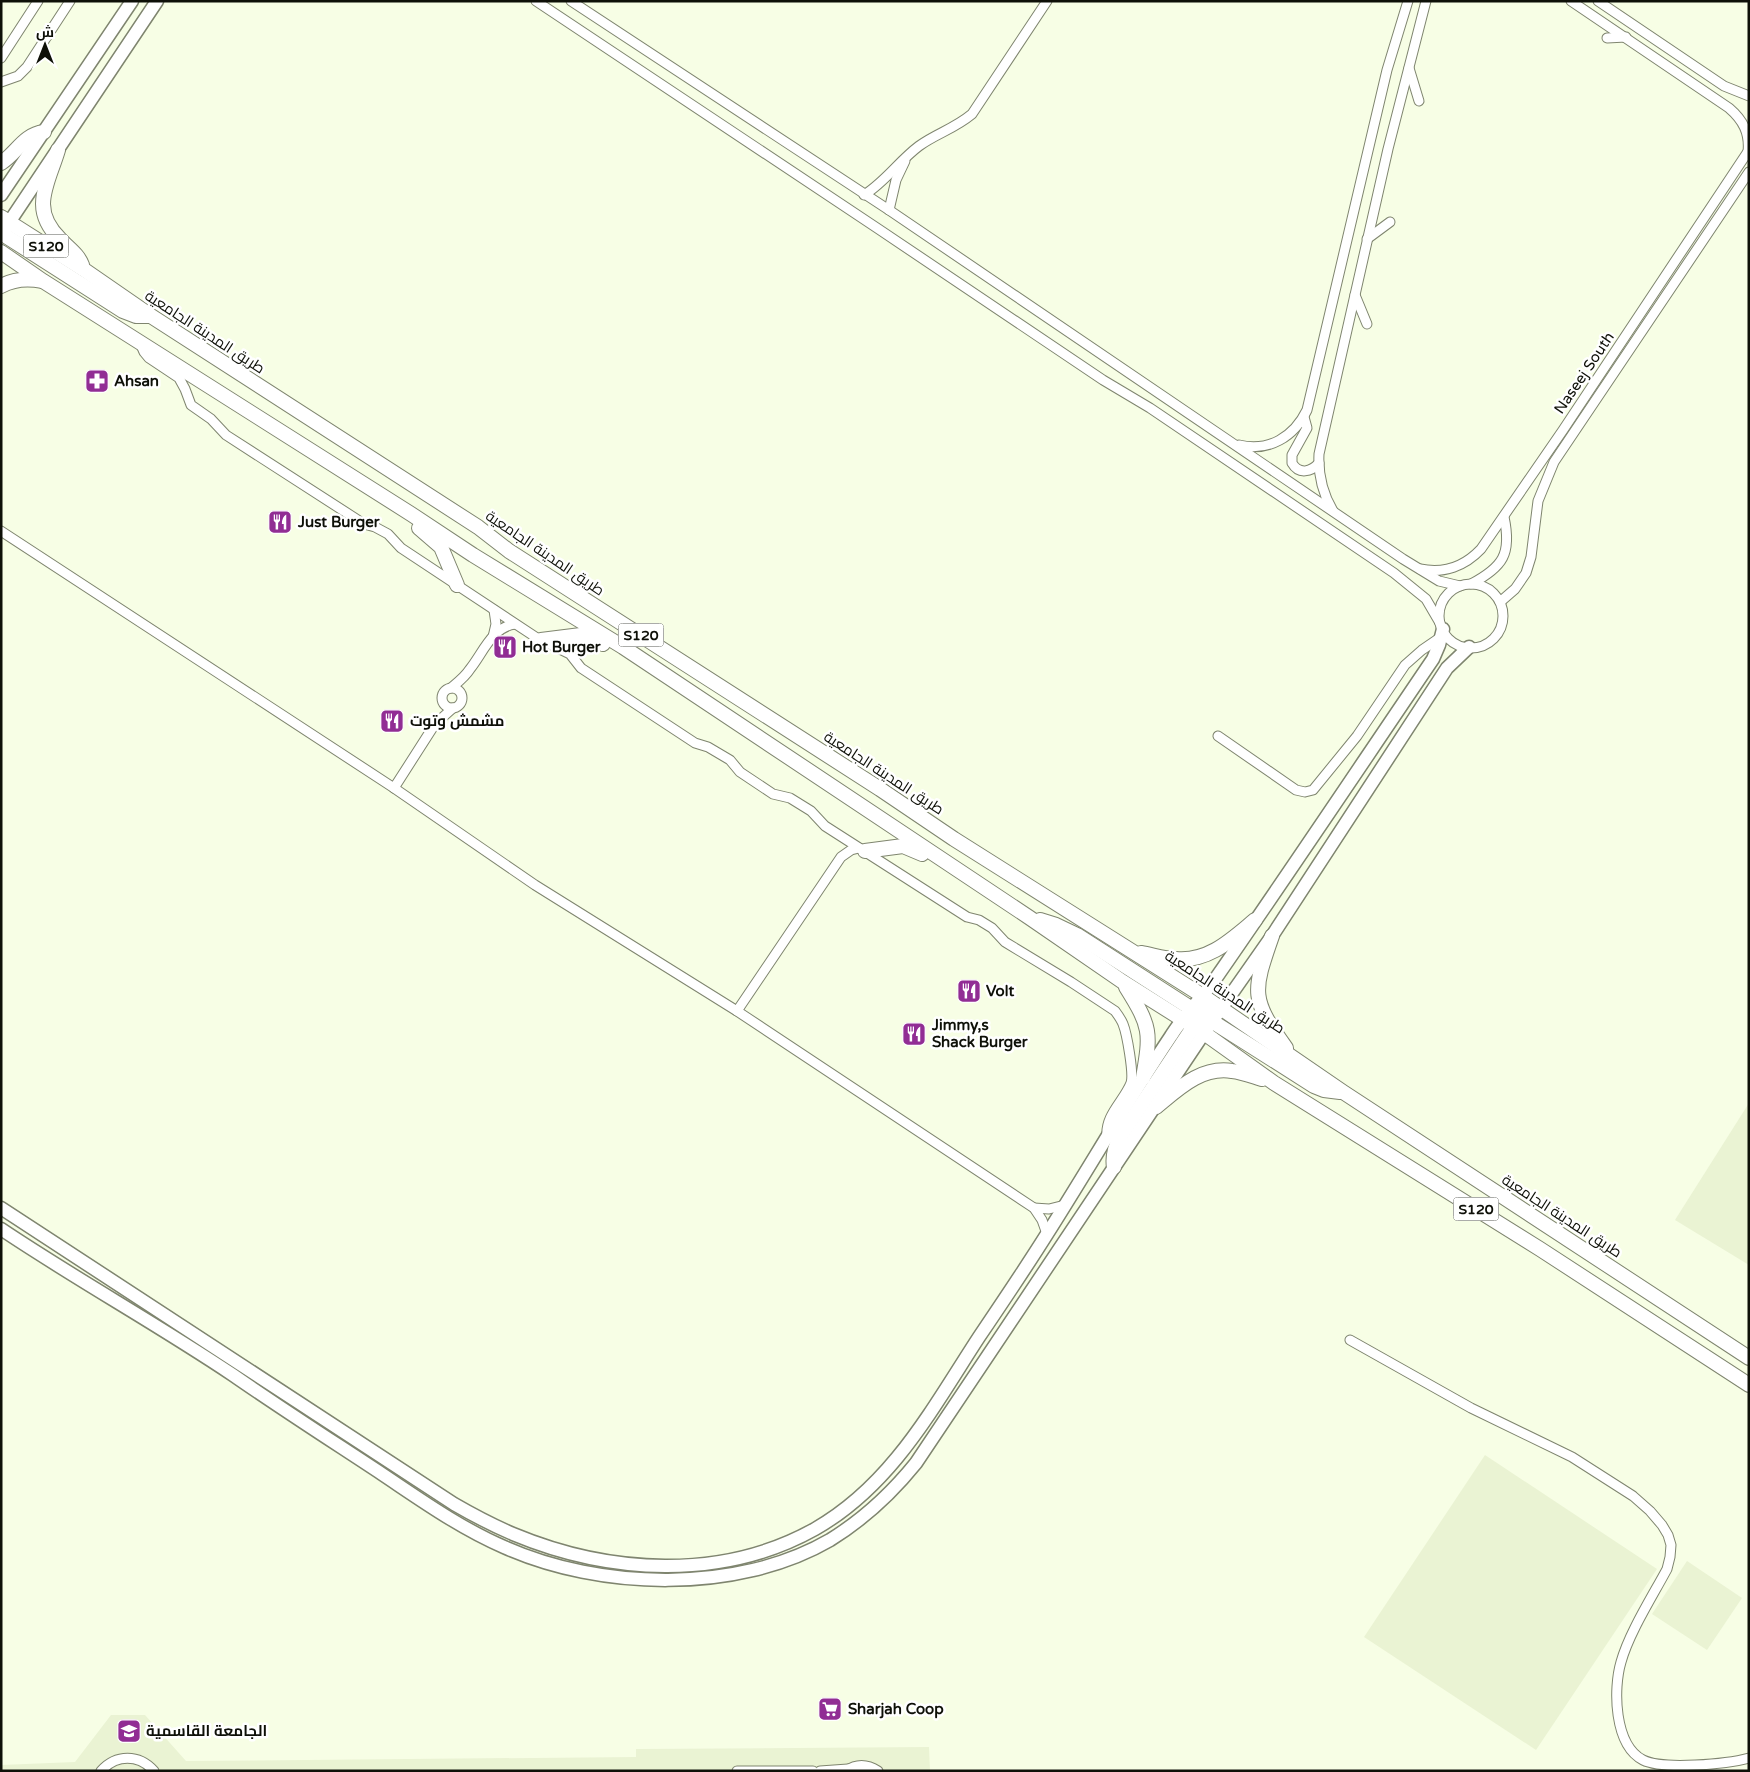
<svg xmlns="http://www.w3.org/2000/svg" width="1750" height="1772" font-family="'Varela Round',Cairo,sans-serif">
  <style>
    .built { fill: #eaf3d3 }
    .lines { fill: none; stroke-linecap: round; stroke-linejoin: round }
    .street-casing { stroke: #7f856f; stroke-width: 11 }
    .secondary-casing { stroke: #7f856f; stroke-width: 15 }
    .primary-casing { stroke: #7f856f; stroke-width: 16 }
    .street { stroke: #fff; stroke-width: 9 }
    .secondary { stroke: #fff; stroke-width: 12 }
    .primary { stroke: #fff; stroke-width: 14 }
    .labels { text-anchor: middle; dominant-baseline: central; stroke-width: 5; stroke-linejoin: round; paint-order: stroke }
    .shield { fill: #fff; stroke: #565852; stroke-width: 1 }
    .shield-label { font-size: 14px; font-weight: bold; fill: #0e1008 }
    .street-label { font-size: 15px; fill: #0e1008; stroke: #fff }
    .poi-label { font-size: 15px; font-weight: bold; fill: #0e1008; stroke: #fff; text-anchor: start }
  </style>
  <rect width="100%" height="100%" fill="#f7fee5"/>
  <g class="built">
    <polygon points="1749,1103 1749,1265 1675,1220"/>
    <polygon points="1485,1455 1657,1569 1536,1750 1364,1637"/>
    <polygon points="1687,1561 1742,1598 1707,1650 1652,1614"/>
    <polygon points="111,1715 145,1715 186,1761 636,1757 636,1749 929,1747 930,1771 1,1771 1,1765 75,1762"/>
  </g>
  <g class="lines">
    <g class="street-casing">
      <g id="street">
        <polyline points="536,1 877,228 1103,380 1150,408 1394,573 1426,599 1440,623"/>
        <polyline points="571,1 889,210 1403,559 1439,581 1460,586"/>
        <path d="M1571,1L1729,108C1743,120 1750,133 1748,152"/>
        <polyline points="1598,1 1724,86 1749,96"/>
        <polyline points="1607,38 1626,37"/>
        <polyline points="1,58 38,1"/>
        <polyline points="1409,68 1419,101"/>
        <polyline points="1,82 18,76 27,67 70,1"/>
        <path d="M864,195C885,182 899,161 919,146C937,133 954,129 972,114L1047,1"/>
        <polyline points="889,210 896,180 905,161"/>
        <polyline points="1367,239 1390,222"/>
        <polyline points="1355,295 1367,324"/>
        <path d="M141,345L144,352L149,358L179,378L185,389L191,405L211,419L226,435L364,524L375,527L388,534L401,548L537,638L570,654L581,668L695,743L708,747L730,760L740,772L773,794L790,798L811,811L825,826L967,917L979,920L992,928L1005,942L1071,982L1115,1011C1118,1015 1121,1019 1123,1024C1127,1034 1134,1074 1131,1083C1124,1101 1105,1115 1107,1136"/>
        <path d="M1304,417L1307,428L1292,455V463C1299,475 1311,472 1319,463"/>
        <path d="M1239,445C1269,452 1294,437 1307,410L1387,70L1408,1"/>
        <path d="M1333,511C1323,494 1318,474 1319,454L1388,149L1426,1"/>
        <polyline points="1,531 394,788 535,885 737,1011 1034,1208 1042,1220 1047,1234"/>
        <path d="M1420,569C1444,574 1465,566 1481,549L1563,430L1749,150"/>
        <path d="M1471,584C1503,567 1512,554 1504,517"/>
        <circle cx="1471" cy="616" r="32"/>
        <polyline points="1500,602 1515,589 1526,573 1531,557 1538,501 1554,462 1749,172"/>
        <polyline points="493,637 496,624 494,610"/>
        <circle cx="452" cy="698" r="10"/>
        <path d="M451,688C457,683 465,677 470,669C483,653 492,627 515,624"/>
        <polyline points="1218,736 1296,790 1305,792 1313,790 1357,736 1405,665 1422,650 1441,637"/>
        <polyline points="394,788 435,724 453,708"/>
        <polyline points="737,1011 841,857 851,850 859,848"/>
        <polyline points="1034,1208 1049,1209 1065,1205"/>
        <path d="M1350,1340L1471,1408L1572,1457L1633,1496L1650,1511L1662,1525L1668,1535L1671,1545L1670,1557L1667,1569C1652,1597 1629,1633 1621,1662C1613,1689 1614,1745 1643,1760C1663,1770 1727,1764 1749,1758"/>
        <path d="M101,1771C116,1754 139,1754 154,1771"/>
        <polyline points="737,1771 813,1771"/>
        <polyline points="820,1771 848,1769"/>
        <path d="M846,1771C856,1764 867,1764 878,1771"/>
      </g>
    </g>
    <g class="secondary-casing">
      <g id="secondary">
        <polyline points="1,195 132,1"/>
        <polyline points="4,230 157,1"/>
        <path d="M1,1208L454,1504C473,1515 492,1525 513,1534C609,1574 722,1581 815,1529C892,1485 932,1409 979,1337C1002,1303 1025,1269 1047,1234C1089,1168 1128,1100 1171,1036C1184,1015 1202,998 1216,978C1289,873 1361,765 1433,659L1439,645L1443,629"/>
        <path d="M1,1229C77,1280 157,1324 233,1375C282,1409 332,1441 382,1474C421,1500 460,1528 504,1547C600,1590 737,1594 830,1540C864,1519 891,1494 916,1463L1204,1033L1272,936L1447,668L1469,647"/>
      </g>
    </g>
    <g class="primary-casing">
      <g id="primary">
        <path d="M58,150C48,184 29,209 60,239C68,248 78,254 82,265"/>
        <path d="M1,163C17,153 23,135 44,132"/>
        <polyline points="1,217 83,269 151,316 478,527 509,551 880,789 954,839 1203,996 1343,1092 1749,1358"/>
        <polyline points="1,233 123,311 136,316 150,316"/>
        <polyline points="1,252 43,281 411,514 473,555 623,647 1030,918 1123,982 1204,1033 1274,1083 1540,1249 1749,1385"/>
        <path d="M1,286C14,279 27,278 42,281"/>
        <polyline points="419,528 441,547 457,585"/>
        <polyline points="541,640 581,635 590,637 603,644"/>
        <polyline points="865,851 903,846 922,854"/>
        <polyline points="1040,920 1056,925 1077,935 1192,1009 1206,1011 1221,1009"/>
        <path d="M1272,936C1252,993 1251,999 1286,1048"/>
        <path d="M1141,953C1153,955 1164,959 1176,959C1209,962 1232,939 1255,920"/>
        <path d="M1126,987C1151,1027 1151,1032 1143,1078"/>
        <polyline points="1194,1017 1199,1017 1210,1020 1314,1086 1324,1090 1340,1092"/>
        <path d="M1156,1107C1178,1089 1201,1066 1232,1071C1242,1072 1252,1076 1262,1079"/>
        <path d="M1114,1167C1112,1156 1115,1147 1120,1137L1198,1020"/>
      </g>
    </g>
    <use href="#street" class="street"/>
    <use href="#secondary" class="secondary"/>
    <use href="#primary" class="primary"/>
  </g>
  <defs>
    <g id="pharmacy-square" transform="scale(1.25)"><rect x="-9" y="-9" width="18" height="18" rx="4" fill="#912d94" stroke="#fff"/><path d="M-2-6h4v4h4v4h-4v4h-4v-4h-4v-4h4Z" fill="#fff"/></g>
    <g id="restaurant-square" transform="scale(1.25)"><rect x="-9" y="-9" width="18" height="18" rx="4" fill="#912d94" stroke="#fff"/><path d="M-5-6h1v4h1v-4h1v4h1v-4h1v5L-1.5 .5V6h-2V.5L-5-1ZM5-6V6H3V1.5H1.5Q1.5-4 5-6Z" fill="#fff"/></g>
    <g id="supermarket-square" transform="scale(1.25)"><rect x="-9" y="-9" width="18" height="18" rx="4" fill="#912d94" stroke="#fff"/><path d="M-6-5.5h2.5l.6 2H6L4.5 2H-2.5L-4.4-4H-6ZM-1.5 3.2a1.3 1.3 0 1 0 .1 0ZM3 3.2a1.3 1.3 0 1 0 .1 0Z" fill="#fff"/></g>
    <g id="university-square" transform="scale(1.25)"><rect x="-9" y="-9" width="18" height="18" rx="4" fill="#912d94" stroke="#fff"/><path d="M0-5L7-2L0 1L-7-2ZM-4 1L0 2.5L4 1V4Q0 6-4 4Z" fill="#fff"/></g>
  </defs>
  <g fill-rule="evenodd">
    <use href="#pharmacy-square" x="97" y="381"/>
    <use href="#restaurant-square" x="280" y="522"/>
    <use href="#restaurant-square" x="505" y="647"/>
    <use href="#restaurant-square" x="392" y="721"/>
    <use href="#restaurant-square" x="969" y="991"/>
    <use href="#restaurant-square" x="914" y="1034"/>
    <use href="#supermarket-square" x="830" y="1709"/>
    <use href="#university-square" x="129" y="1731"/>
  </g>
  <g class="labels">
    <g class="shield">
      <rect x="23.5" y="234.5" width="45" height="23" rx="4"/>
      <rect x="618.5" y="623.5" width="45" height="23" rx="4"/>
      <rect x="1453.5" y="1197.5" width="45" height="23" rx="4"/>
    </g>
    <g class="shield-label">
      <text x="46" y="246">S120</text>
      <text x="641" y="635">S120</text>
      <text x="1476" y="1209">S120</text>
    </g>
    <g class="street-label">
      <text transform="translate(205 332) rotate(33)">طريق المدينة الجامعية</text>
      <text transform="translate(1584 373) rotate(-56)">Naseej South</text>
      <text transform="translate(545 553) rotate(34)">طريق المدينة الجامعية</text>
      <text transform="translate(884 773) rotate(33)">طريق المدينة الجامعية</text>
      <text transform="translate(1225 992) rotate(33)">طريق المدينة الجامعية</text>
      <text transform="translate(1562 1216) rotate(33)">طريق المدينة الجامعية</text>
    </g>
    <g class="poi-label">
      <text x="114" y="381">Ahsan</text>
      <text x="298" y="522">Just Burger</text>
      <text x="522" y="647">Hot Burger</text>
      <text x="410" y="721">مشمش وتوت</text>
      <text x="986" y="991">Volt</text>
      <text x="932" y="1025">Jimmy,s<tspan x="932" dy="17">Shack Burger</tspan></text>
      <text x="848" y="1709">Sharjah Coop</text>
      <text x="146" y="1731">الجامعة القاسمية</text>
    </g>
  </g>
  <rect width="1750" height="1772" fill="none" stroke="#0e1008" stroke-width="5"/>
  <g transform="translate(45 45)" stroke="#ffffff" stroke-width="4" paint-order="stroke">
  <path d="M0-4L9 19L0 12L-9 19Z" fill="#0e1008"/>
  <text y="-8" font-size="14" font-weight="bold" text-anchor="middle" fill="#0e1008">ش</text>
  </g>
</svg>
